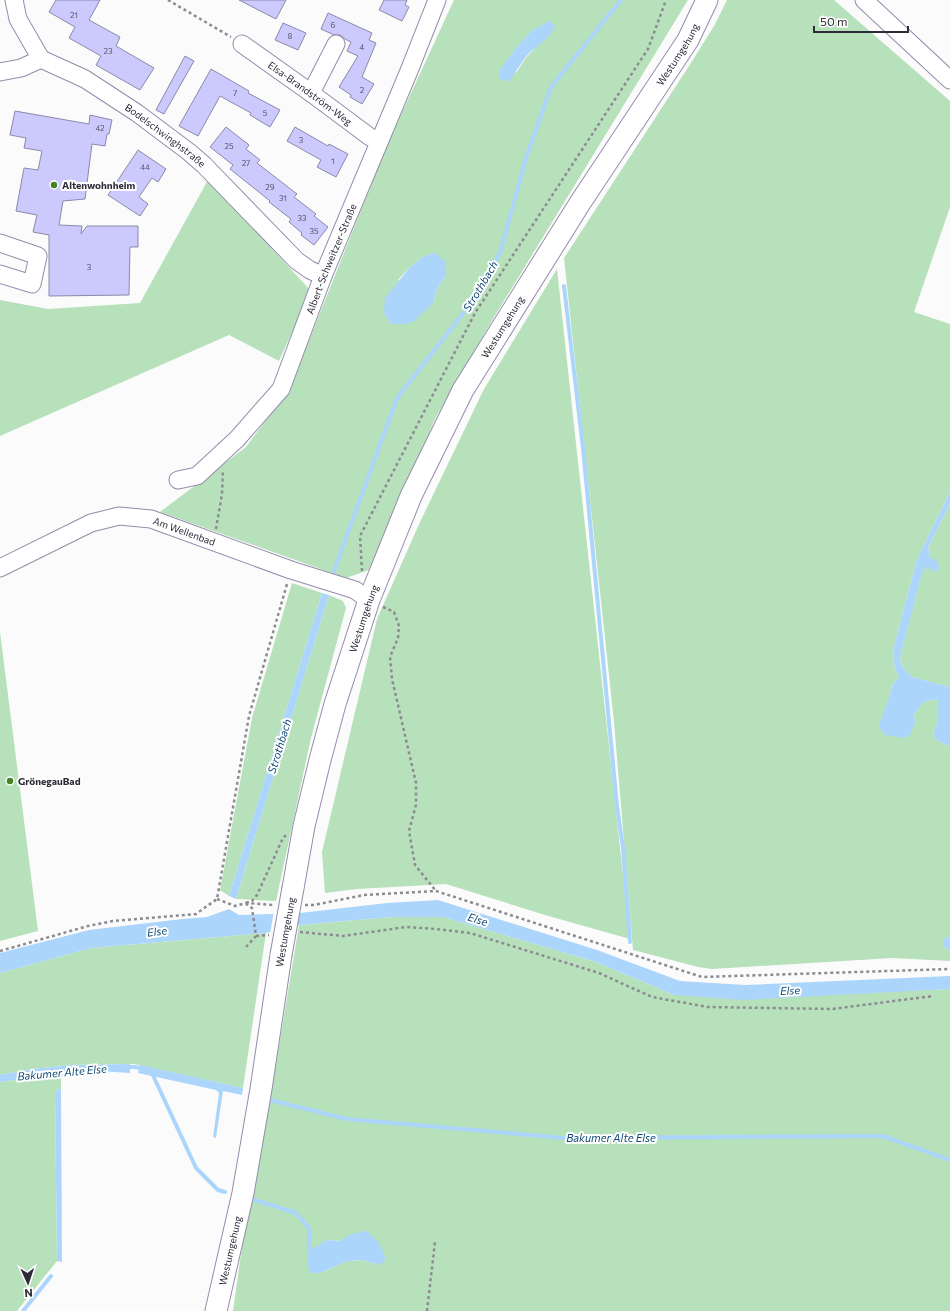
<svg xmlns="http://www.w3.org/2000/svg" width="950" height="1311" font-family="Commissioner,sans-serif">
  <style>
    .green { fill: #b7e1bb; fill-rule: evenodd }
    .water { fill: #acd5fc }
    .pier { fill: #fbfbfb }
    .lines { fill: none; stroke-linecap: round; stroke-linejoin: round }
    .stream { stroke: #acd5fc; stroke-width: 4 }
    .building { fill: #ccc9fc; stroke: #8b89aa }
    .minor-casing { stroke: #948cad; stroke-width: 19 }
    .major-casing { stroke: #948cad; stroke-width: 23 }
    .path { stroke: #8d8b92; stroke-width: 2.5; stroke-dasharray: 3 3; stroke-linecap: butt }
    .minor { stroke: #fff; stroke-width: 17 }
    .major { stroke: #fff; stroke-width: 21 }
    .major-bridge-casing { stroke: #948cad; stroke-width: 23; stroke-linecap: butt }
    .major-bridge { stroke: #fff; stroke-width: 21 }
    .poi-dot { fill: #448323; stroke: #fff; stroke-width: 1.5 }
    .labels { text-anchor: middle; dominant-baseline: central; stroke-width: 4; stroke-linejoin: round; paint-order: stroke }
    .number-label { font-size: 8px; fill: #565269 }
    .street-label { font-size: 10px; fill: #2e2b38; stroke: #fff }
    .poi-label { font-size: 10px; font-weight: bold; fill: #2e2b38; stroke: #fff; text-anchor: start }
    .water-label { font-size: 11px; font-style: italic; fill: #0f4975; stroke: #fff }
  </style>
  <rect width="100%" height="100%" fill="#fbfbfb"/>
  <g class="green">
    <path d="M454,0H688L496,314L436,417L369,570L346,578L160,512L246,447L290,388L387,145ZM530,32L537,46L525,59L516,73L509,57ZM424,256L446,276L437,289L433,303L398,280L410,267Z"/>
    <polygon points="727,0 834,0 950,101 950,207 914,312 950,324 950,492 917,559 893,650 895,669 899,677 892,685 889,698 915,724 914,715 923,702 938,699 938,721 933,733 936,740 950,746 950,936 943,940 943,946 950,951 950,961 892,958 712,969 698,967 633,950 614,722 564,258 689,66 714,26"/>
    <polygon points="208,180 311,291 279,361 229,335 0,436 0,300 48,309 140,303"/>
    <polygon points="557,269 630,939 545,915 446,884 357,889 325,893 322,852 377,619 420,522 484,389"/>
    <polygon points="950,504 950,687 912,677 901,665 900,658 922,572 927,567 930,558 928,548"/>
    <polygon points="292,583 322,593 229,896 220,890 252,718"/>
    <polygon points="329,595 343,601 346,608 311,738 276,901 236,899"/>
    <polygon points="0,632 38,931 0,941"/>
    <path d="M391,917H443L596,962L674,995L875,992L950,989V1311H233L245,1226L270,1100L299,925ZM327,1240L342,1241L380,1265L362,1260L348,1261L320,1273Z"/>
    <polygon points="266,933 243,1088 134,1064 72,1065 32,1069 0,1075 0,973 91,948"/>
    <polygon points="51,1075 61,1077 61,1090 58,1089 55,1092 57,1261 17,1311 0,1311 0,1082"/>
  </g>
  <g class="water">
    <path d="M549,21L555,26C549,40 534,47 525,58C519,66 515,74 508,82L500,79V69L516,48L530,32Z"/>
    <polygon points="435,253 446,262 446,276 437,289 433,303 413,322 405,324 391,324 384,313 385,298 410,267 424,256"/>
    <polygon points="950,492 950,504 928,548 930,557 937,561 939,568 935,572 927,567 922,573 900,658 901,665 912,677 950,687 950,746 936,740 933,733 938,721 938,699 923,702 914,715 915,724 909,736 903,738 885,735 879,727 881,719 889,698 892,685 899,677 895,669 893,650 917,559"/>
    <polygon points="322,593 329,595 236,899 229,896"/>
    <polygon points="438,900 597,950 680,981 745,985 950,976 950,989 743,1000 674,995 596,962 443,917 391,917 299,925 266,933 91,948 0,973 0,953 89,930 182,919 207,917 229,909 239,915 300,913 387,903"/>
    <polygon points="950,936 950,951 943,946 943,940"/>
    <path d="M130,1064V1073C112,1072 75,1068 61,1077L51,1075L0,1082V1075L32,1069L72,1065Z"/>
    <polygon points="140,1065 243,1088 242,1095 223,1091 216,1138 213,1137 219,1093 216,1090 138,1073"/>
    <polygon points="58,1089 61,1090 62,1262 57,1261 55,1092"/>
    <polygon points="367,1231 379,1243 386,1259 380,1265 362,1260 348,1261 320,1273 310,1273 307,1262 309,1251 327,1240 341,1241 351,1234"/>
  </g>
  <polygon class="pier" points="274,911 299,911 296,928 270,934"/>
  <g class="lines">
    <g class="stream">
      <polyline points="564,286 583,448 617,806 623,848 630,942"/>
      <polyline points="334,571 397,398 472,302 500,253 526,158 551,87 621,0"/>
      <polyline points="125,1067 135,1067 144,1069"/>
      <polyline points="151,1071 196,1168 218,1190 225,1192"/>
      <polyline points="270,1100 347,1119 564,1138 883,1136 950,1160"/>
      <polyline points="255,1200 296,1213 309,1228 309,1251"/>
      <polyline points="23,1311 51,1276"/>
    </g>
  </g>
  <g class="building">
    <polygon points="56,0 100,0 89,20 120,37 116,46 154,68 140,90 96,65 101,56 69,38 75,27 49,12"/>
    <polygon points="239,0 286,0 276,19"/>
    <polygon points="384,0 407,0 405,5 409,7 402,21 379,10"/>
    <polygon points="328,13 372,33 369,40 376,43 362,77 374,84 362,104 350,97 351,95 339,87 358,56 347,51 351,42 345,39 340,35 334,35 321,29"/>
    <polygon points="283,23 306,33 298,50 275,40"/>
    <polygon points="185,56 194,61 164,114 156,110"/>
    <polygon points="211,69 249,91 248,93 280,110 270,127 250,115 251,113 220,96 198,136 179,126"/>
    <polygon points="15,111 89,124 90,115 112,120 109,134 107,134 105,146 92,144 85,199 63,201 59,225 82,226 81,234 87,226 138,226 138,247 130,247 129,295 49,296 49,235 33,232 37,215 16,211 24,168 38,170 42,151 24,148 26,138 10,135"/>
    <polygon points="226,127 249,145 246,149 260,160 257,163 297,194 294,197 316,214 314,216 328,227 314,245 301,235 302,233 289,222 291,219 269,202 270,201 230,169 233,165 210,147"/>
    <polygon points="295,127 328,146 329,144 348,154 336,177 317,167 321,160 287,141"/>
    <polygon points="138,150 166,169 158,182 152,178 139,197 148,204 140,216 108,195"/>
  </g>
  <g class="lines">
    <g class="minor-casing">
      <g id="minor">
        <path id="s1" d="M14,0L18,19L41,59L85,79L137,113L189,152L204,165L297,261L310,270L323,276"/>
        <polyline points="864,0 950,80"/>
        <path id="s2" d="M242,44L311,93L370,137L379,141"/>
        <polyline points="0,72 21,68 41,59"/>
        <polyline points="311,93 336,44"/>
        <polyline points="0,243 38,256 32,284 0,274"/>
        <path id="s3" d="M178,480L197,476L237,439L281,389L323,276L409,71L437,0"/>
        <path id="s4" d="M0,568L91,523L119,516L151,519L291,570L355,590L369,600"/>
      </g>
    </g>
    <g class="major-casing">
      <g id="major">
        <path id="s5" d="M293,888L304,826L320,760L335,704L369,600L411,496L463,390L580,203L688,40L707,0"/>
        <path id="s6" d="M216,1311L243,1193L261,1089L281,955"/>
      </g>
    </g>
    <g class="path">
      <polyline points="168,0 231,37"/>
      <polyline points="216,529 222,494 223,470"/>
      <polyline points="362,571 360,536 475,313 648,49 666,0"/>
      <polyline points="383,607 394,612 399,626 398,638 390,657 392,679 416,783 416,805 409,831 415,865 436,891"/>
      <polyline points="217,899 235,906 246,903 274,905"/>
      <polyline points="246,903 252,901 257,895 283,838 286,835"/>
      <polyline points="305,905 314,905 364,895 436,891 702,977 950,969"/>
      <polyline points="300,932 343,936 406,927 436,929 470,933 599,973 652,997 708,1007 832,1009 933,996"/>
      <polyline points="256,936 269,935"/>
      <polyline points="246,947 256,936 252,908 246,904"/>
      <polyline points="0,951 88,926 113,921 196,914 217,899 249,716 287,584"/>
      <polyline points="427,1311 435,1242"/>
    </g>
    <use href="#minor" class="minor"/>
    <use href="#major" class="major"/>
    <g class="major-bridge-casing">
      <polyline id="major-bridge" points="281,955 293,888"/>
    </g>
    <use href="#major-bridge" class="major-bridge"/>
  </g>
  <g class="poi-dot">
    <circle cx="54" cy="185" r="4"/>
    <circle cx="10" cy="781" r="4"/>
  </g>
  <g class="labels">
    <g class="number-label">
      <text x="74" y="15">21</text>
      <text x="333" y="25">6</text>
      <text x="290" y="36">8</text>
      <text x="362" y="47">4</text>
      <text x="108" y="51">23</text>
      <text x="362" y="90">2</text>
      <text x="235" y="93">7</text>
      <text x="265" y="113">5</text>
      <text x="100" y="128">42</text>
      <text x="301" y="140">3</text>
      <text x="229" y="146">25</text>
      <text x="333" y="161">1</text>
      <text x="246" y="163">27</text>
      <text x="145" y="167">44</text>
      <text x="270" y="187">29</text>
      <text x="283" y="198">31</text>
      <text x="302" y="218">33</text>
      <text x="314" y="231">35</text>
      <text x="89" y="267">3</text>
    </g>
    <g class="street-label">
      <text stroke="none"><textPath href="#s5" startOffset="927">Westumgehung</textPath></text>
      <text stroke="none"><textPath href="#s2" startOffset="84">Elsa-Brandström-Weg</textPath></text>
      <text stroke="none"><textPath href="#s1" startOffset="212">Bodelschwinghstraße</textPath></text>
      <text stroke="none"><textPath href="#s3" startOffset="280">Albert-Schweitzer-Straße</textPath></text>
      <text stroke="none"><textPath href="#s5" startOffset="603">Westumgehung</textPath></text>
      <text stroke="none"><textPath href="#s4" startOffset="198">Am Wellenbad</textPath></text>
      <text stroke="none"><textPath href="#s5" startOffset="279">Westumgehung</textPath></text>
      <text transform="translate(285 932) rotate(-80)">Westumgehung</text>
      <text stroke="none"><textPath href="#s6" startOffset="62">Westumgehung</textPath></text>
    </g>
    <g class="poi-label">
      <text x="62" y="185">Altenwohnheim</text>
      <text x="18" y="781">GrönegauBad</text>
    </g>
    <g class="water-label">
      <text transform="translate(480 286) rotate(-59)">Strothbach</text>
      <text transform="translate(279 746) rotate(-73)">Strothbach</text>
      <text transform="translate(478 919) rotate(17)">Else</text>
      <text transform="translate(157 931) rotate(-7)">Else</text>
      <text transform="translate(790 990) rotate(-3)">Else</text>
      <text transform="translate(62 1072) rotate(-5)">Bakumer Alte Else</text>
      <text x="611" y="1137">Bakumer Alte Else</text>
    </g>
  </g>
  <g transform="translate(28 1283) rotate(177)" stroke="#ffffff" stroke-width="3" paint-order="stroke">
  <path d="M0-3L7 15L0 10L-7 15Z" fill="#2e2b38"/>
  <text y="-6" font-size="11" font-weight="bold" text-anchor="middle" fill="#2e2b38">N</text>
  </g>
  <path d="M814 26v6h94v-6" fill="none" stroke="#2e2b38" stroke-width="2"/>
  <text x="820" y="26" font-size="12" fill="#2e2b38" stroke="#ffffff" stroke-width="3" paint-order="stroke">50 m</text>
</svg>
